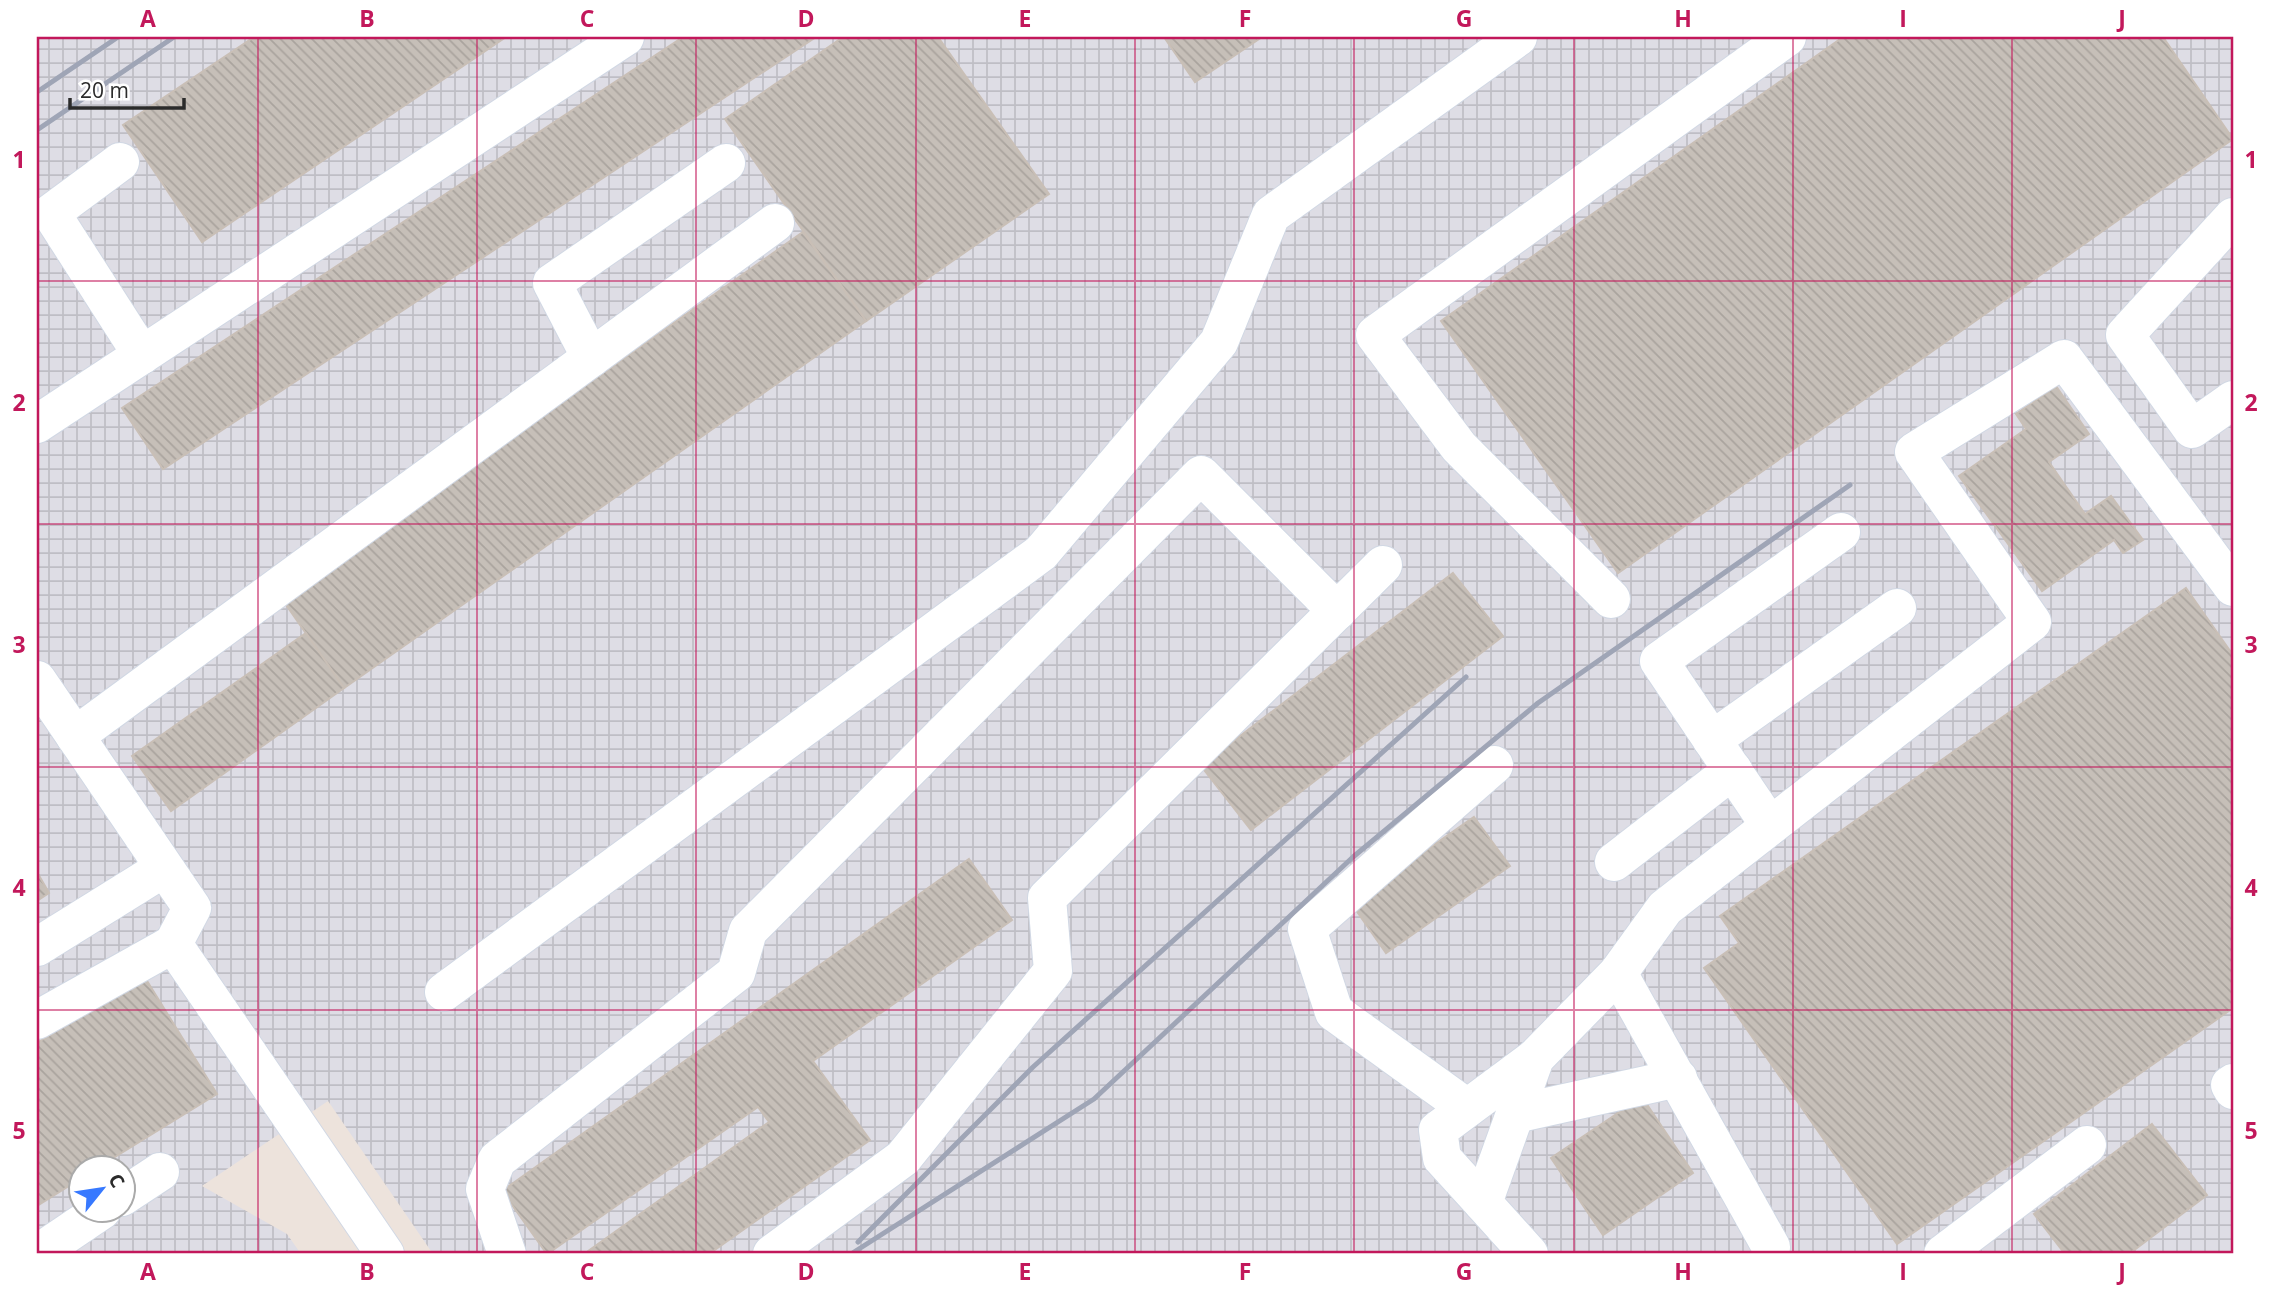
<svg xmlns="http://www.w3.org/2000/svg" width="2270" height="1291" font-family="'Open Sans',sans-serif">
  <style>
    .industrial { fill: url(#industrial-grid); fill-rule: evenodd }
    .building { fill: url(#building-back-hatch); stroke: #c9bfb6; stroke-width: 2 }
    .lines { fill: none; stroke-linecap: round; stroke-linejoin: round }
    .minor-casing { stroke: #d1d8e4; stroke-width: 40 }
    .minor { stroke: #fff; stroke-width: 38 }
    .rail { stroke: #9fa5b6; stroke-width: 5 }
    .grid { fill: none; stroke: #c2185b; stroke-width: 2; stroke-opacity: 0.55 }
    .neatline { fill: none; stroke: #c2185b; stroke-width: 2.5 }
    .grid-label { font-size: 23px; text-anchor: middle; font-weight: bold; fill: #c2185b }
  </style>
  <defs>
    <pattern id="industrial-grid" width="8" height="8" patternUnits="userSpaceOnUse" patternTransform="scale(1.75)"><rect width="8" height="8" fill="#dedde5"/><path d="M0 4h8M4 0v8" fill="none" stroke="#bfbec5"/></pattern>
    <pattern id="building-back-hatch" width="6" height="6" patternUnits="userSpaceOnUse" patternTransform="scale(1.75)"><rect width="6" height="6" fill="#c6bfb8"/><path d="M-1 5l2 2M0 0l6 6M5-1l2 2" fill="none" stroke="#aaa49e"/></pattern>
  </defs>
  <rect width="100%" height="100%" fill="#ede3dc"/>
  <path class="industrial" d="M37,37H2233V1254H433L328,1101L202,1186L287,1234L301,1254H37ZM80,1168H122V1210H80Z"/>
  <g class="building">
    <polygon points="254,37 506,37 202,242 123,125"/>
    <polygon points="683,37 816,37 163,469 122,408"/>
    <polygon points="843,37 938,37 1049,194 866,321 725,119"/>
    <polygon points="1164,37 1262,37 1195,82"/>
    <polygon points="1843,37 2163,37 2233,139 1618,573 1441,321"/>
    <polygon points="803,232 866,321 344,688 282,599"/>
    <polygon points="2056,386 2089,434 2049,462 2085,514 2111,496 2143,540 2123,553 2114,540 2042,591 1959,476 2026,429 2016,414"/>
    <polygon points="1453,573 1503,636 1251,830 1201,766"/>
    <polygon points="2186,588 2233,655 2233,1008 1897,1244 1704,968 1739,943 1720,916"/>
    <polygon points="306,633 344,688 171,811 132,756"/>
    <polygon points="1474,817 1510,866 1386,953 1351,903"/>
    <polygon points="969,859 1012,920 813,1061 870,1140 709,1254 584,1254 769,1122 758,1107 547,1254 502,1191"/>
    <polygon points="37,872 49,893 37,901"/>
    <polygon points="144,976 217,1094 97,1168 80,1168 80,1179 37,1206 37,1043"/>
    <polygon points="1642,1097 1693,1173 1603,1235 1551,1158"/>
    <polygon points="2152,1124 2207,1195 2129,1254 2065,1254 2034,1214"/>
  </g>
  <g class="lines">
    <g class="minor-casing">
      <g id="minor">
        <polyline points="120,162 51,213 142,355"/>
        <polyline points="2233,217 2125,335 2192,429 2233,400"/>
        <polyline points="591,358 552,283 726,163"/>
        <polyline points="37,424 625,37"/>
        <polyline points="1611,599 1459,447 1375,335 1787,37"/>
        <polyline points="37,680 192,908 173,944 385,1254"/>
        <polyline points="75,736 775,223"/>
        <polyline points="1712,740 1897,608"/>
        <polyline points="1770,826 1659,661 1841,532"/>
        <polyline points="1614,862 1733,770"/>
        <polyline points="37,947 164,868"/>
        <polyline points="1618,973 1771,1247 1770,1254"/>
        <polyline points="444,992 1041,553 1219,342 1271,215 1518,37"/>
        <polyline points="37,1020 173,944"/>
        <polyline points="2233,1083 2230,1085 2233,1090"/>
        <polyline points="1467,1108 1334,1012 1307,929 1494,765"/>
        <polyline points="1515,1114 1678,1078"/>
        <polyline points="122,1197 160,1172"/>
        <polyline points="1483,1203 1442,1158 1438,1130 1535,1058"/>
        <polyline points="37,1254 102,1210"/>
        <polyline points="507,1254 485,1189 497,1160 736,973 748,931 1201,475 1337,611"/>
        <polyline points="772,1254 903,1158 1053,971 1047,898 1383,565"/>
        <polyline points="1529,1254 1483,1203 1535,1058 1618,973 1665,908 2032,622 1914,452 2064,359 2233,587"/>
        <polyline points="1943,1254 2087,1145"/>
      </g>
    </g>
    <use href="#minor" class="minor"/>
    <g class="rail">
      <polyline points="37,92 118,37"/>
      <polyline points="37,130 174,37"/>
      <polyline points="858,1242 1033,1067 1466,677"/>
      <polyline points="851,1254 1094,1099 1353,857 1538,703 1850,485"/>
    </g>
  </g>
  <path class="grid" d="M258,37V1254M477,37V1254M696,37V1254M916,37V1254M1135,37V1254M1354,37V1254M1574,37V1254M1793,37V1254M2012,37V1254M37,281H2233M37,524H2233M37,767H2233M37,1010H2233"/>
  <rect width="2270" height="1291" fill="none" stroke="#ffffff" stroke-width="77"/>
  <g transform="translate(102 1189) rotate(60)"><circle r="33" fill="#ffffff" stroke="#aaaaaa" stroke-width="2"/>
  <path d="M0-5L12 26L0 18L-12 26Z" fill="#3779ff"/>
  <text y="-10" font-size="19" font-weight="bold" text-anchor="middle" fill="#2b2b2b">С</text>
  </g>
  <path d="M70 98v10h114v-10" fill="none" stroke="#2b2b2b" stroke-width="3.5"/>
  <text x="80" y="98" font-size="21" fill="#2b2b2b" stroke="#ffffff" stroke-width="5" paint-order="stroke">20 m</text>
  <rect x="38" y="38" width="2194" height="1214" class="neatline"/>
  <g class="grid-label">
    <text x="148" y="27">A</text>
    <text x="367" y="27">B</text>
    <text x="587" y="27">C</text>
    <text x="806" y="27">D</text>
    <text x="1025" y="27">E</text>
    <text x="1245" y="27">F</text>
    <text x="1464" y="27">G</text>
    <text x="1683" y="27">H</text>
    <text x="1903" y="27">I</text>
    <text x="2122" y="27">J</text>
    <text x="19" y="168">1</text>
    <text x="2251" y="168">1</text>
    <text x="19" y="411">2</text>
    <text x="2251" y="411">2</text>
    <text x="19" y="653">3</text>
    <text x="2251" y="653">3</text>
    <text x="19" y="896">4</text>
    <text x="2251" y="896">4</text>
    <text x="19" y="1139">5</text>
    <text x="2251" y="1139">5</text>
    <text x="148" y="1280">A</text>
    <text x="367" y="1280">B</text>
    <text x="587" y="1280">C</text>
    <text x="806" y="1280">D</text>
    <text x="1025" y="1280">E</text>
    <text x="1245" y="1280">F</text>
    <text x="1464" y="1280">G</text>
    <text x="1683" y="1280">H</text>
    <text x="1903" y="1280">I</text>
    <text x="2122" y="1280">J</text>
  </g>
</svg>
